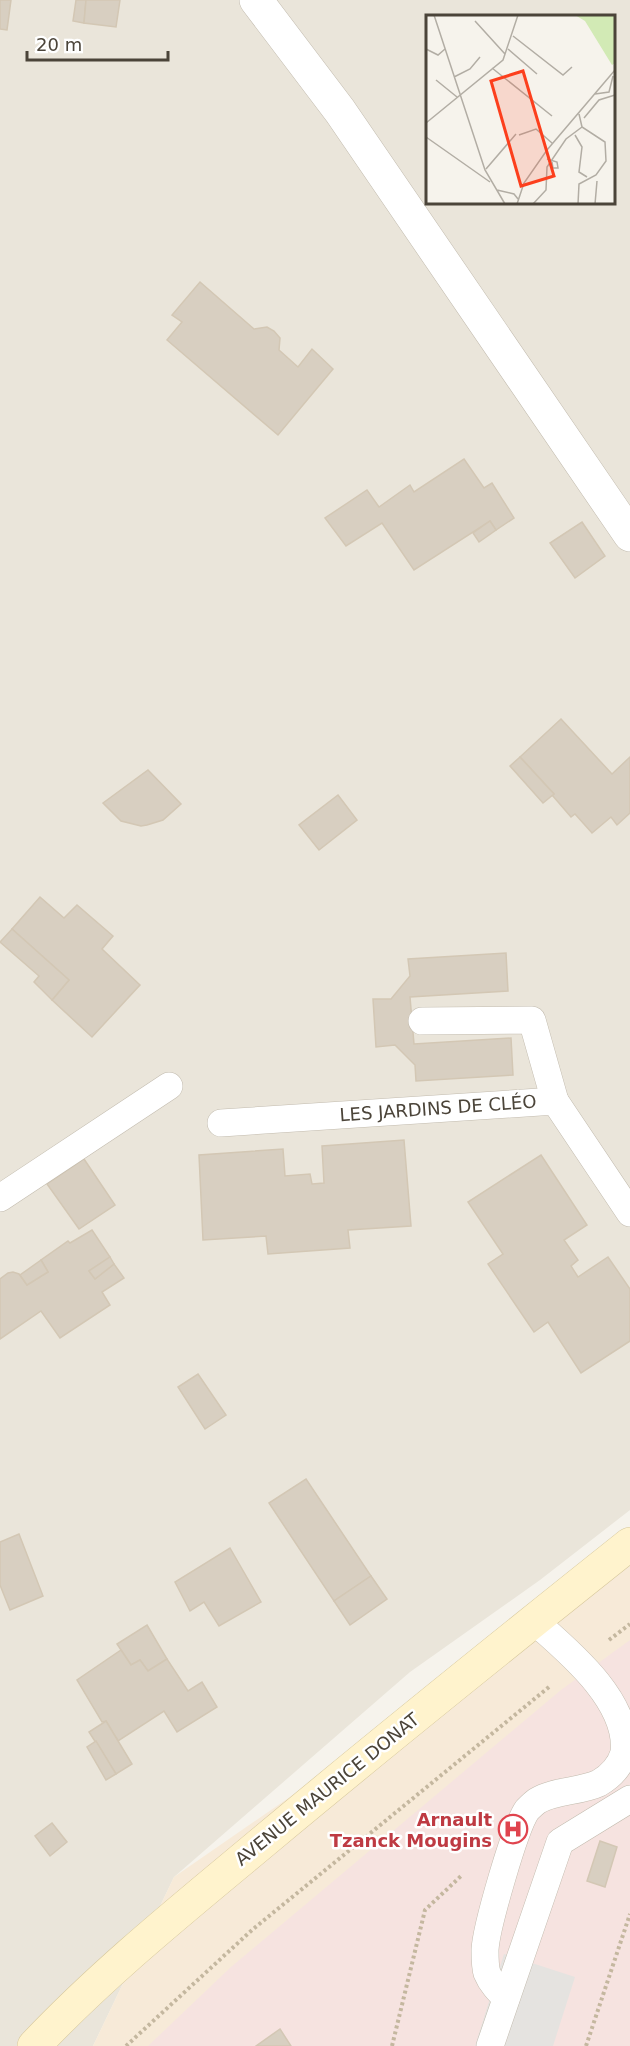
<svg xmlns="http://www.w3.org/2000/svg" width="630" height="2046" font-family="'DejaVu Sans',sans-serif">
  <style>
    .residential { fill: #eae5da; fill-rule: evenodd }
    .commercial { fill: #f7ead8 }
    .medical { fill: #f6e3e0 }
    .parking { fill: #e5e3e0 }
    .building { fill: #d8cfc1; stroke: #d3c7b4; stroke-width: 1.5 }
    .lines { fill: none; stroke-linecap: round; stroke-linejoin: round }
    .service-casing { stroke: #c2bbae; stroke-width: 28 }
    .minor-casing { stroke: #c2bbae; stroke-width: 34 }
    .secondary-casing { stroke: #d6c79b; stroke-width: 34 }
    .path { stroke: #c4b79f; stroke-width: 4; stroke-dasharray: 3 3; stroke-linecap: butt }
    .service { stroke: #fff; stroke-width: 27 }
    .minor { stroke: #fff; stroke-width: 33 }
    .secondary { stroke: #fff3cd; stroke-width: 33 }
    .labels { text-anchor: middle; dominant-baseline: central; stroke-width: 5; stroke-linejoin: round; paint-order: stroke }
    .street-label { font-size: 18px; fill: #4b4439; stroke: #fff }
    .health-label { font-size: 18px; font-weight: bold; fill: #be3a42; stroke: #fff; text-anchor: end }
    .inset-road { fill: none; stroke: #b2ada4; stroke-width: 1.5 }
    .view { fill: #fc3f1d; fill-opacity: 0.15; stroke: #fc3f1d; stroke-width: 3 }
    .inset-edge { fill: none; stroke: #4b4439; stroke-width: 3 }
  </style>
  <rect width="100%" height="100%" fill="#f6f3ec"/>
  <path class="residential" d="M0,0H630V1510L540,1580L410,1672L174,1877L93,2046H0ZM428,16H614V202H428Z"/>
  <polygon class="commercial" points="630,1562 630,2046 93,2046 174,1877"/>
  <polygon class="medical" points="630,1640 630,2046 148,2046 231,1967 561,1690"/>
  <polygon class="parking" points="504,1954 575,1977 553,2046 475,2046"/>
  <g class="building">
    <polygon points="0,0 11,0 7,30 0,29"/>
    <polygon points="76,0 86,0 84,23 73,21"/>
    <polygon points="86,0 120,0 116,27 84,23"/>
    <polygon points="200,282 254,329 267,327 274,331 280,338 279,350 298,367 312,349 333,369 278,435 167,340 182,322 172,315"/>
    <polygon points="464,459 484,488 492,483 514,518 496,530 490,521 414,570 382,523 346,546 325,518 367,490 379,507 410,485 414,492"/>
    <polygon points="490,521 496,530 479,542 473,533"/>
    <polygon points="582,522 605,556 575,578 550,543"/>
    <polygon points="561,719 612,774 630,757 630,813 617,825 611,817 592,833 575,814 571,817 552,795 554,794 520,757"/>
    <polygon points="520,757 554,794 543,803 510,766"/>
    <polygon points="148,770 181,804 163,820 147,825 141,826 121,821 103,803"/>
    <polygon points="338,795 357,820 319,850 299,825"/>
    <polygon points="40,897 64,918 77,905 113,936 102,949 140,985 92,1037 52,1000 69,980 12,929"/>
    <polygon points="12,929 69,980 52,1000 34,982 39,976 0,942"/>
    <polygon points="506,953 508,991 410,997 414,1044 511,1038 513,1075 416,1081 415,1065 395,1045 376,1047 373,999 391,999 410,976 408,959"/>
    <polygon points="404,1140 411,1226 348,1230 350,1248 268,1254 266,1236 203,1240 199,1155 283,1149 285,1176 310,1174 312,1184 324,1183 322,1146"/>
    <polygon points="541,1155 587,1225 564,1240 578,1260 571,1266 578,1277 608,1257 630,1289 630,1341 581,1373 548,1322 534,1332 488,1264 503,1254 468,1202"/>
    <polygon points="84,1159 115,1205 79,1229 47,1184"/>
    <polygon points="92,1230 110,1257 89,1271 95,1279 114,1264 124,1278 102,1292 110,1305 60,1338 41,1311 0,1339 0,1279 8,1273 13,1272 19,1274 27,1285 48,1272 41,1260 68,1241 70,1243"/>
    <polygon points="110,1257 114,1264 95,1279 89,1271"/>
    <polygon points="41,1260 48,1272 27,1285 20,1275"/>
    <polygon points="198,1374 226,1415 205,1429 178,1387"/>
    <polygon points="306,1479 371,1576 334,1601 269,1503"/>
    <polygon points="19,1534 43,1596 10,1610 0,1585 0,1542"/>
    <polygon points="230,1548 261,1602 219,1626 204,1602 190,1611 175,1582"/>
    <polygon points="371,1576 387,1599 350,1625 334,1601"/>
    <polygon points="147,1625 167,1659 148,1671 140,1660 131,1665 117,1644"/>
    <polygon points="121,1650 131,1665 140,1660 148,1671 167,1659 188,1691 202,1682 217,1707 177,1732 164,1711 118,1741 106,1721 102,1722 77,1680"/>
    <polygon points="106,1721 132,1764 116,1774 89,1732"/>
    <polygon points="96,1741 116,1774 106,1780 87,1747"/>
    <polygon points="52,1823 67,1842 50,1856 35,1836"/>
    <polygon points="600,1841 617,1847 605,1887 587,1881"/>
    <polygon points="280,2029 291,2046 256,2046"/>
  </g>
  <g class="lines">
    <g class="service-casing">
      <g id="service">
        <polyline points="422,1021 532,1020 555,1101"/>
        <polyline points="221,1123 555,1101 630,1213"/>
        <polyline points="0,1198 169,1086"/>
        <path d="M506,1998C499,1991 491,1983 487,1973C485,1967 485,1957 485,1950C486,1928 515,1827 527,1810C529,1808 534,1803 537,1801C555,1790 580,1792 599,1783C611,1776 620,1766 624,1753C630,1701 567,1650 534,1621"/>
        <polyline points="490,2046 560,1842 630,1799"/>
      </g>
    </g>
    <g class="minor-casing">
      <polyline id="minor" points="256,0 340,111 630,535"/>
    </g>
    <g class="secondary-casing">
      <path id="secondary" d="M34,2046C105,1971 185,1907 264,1841C385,1740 507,1642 630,1544"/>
    </g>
    <g class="path">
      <polyline points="609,1640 630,1624"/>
      <polyline points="126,2046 252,1930 549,1687"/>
      <polyline points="392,2046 425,1910 461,1876"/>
      <polyline points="586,2046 630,1914"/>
    </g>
    <use href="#service" class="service"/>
    <use href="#minor" class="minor"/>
    <use href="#secondary" class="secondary"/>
  </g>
  <defs>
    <g id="hospital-ring" transform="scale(1.5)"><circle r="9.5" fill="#fff" stroke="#e0444e" stroke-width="1.5"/><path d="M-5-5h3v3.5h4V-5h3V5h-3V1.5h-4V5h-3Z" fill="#e0444e"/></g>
  </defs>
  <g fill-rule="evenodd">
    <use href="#hospital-ring" x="513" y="1829"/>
  </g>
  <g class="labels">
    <g class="street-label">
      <text transform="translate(438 1108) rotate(-4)">LES JARDINS DE CLÉO</text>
      <text transform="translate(327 1789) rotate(-39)">AVENUE MAURICE DONAT</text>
    </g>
    <g class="health-label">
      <text x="492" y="1819">Arnault<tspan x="492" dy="21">Tzanck Mougins</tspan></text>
    </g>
  </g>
  <g transform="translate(426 15)">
    <rect width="189" height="189" fill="#f6f3ec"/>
    <path d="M149,0H189V48L186,50L159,6Z" fill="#d2eab5"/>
    <path class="inset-road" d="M8,0L59,155L79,189M49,6L79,39M87,21L137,60L146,52M0,34L12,40L19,34M82,34L111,59M66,53L126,101M28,62L44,54L54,42M10,65L31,82M169,79L183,77L187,61M158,103L173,85L189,80M0,108L77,45L92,0M93,120L110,114L126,128M149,120L156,132L153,157L161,162M0,122L64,167M121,144L131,147L132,153H127L126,147M60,154L90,119M71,175L88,179L92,184M91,189L98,168L121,135L189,55M107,189L120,175L121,152L140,124L156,112M152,189L153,169L170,160L180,146L179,127L156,112L153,99M169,189L171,166"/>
    <path class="view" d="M97,56L128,161L95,171L65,66Z"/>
    <rect width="189" height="189" class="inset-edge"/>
  </g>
  <path d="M27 51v9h141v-9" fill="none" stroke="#4b4439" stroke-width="3"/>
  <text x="36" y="51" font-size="18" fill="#4b4439" stroke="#ffffff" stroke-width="4.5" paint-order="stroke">20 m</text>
</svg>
